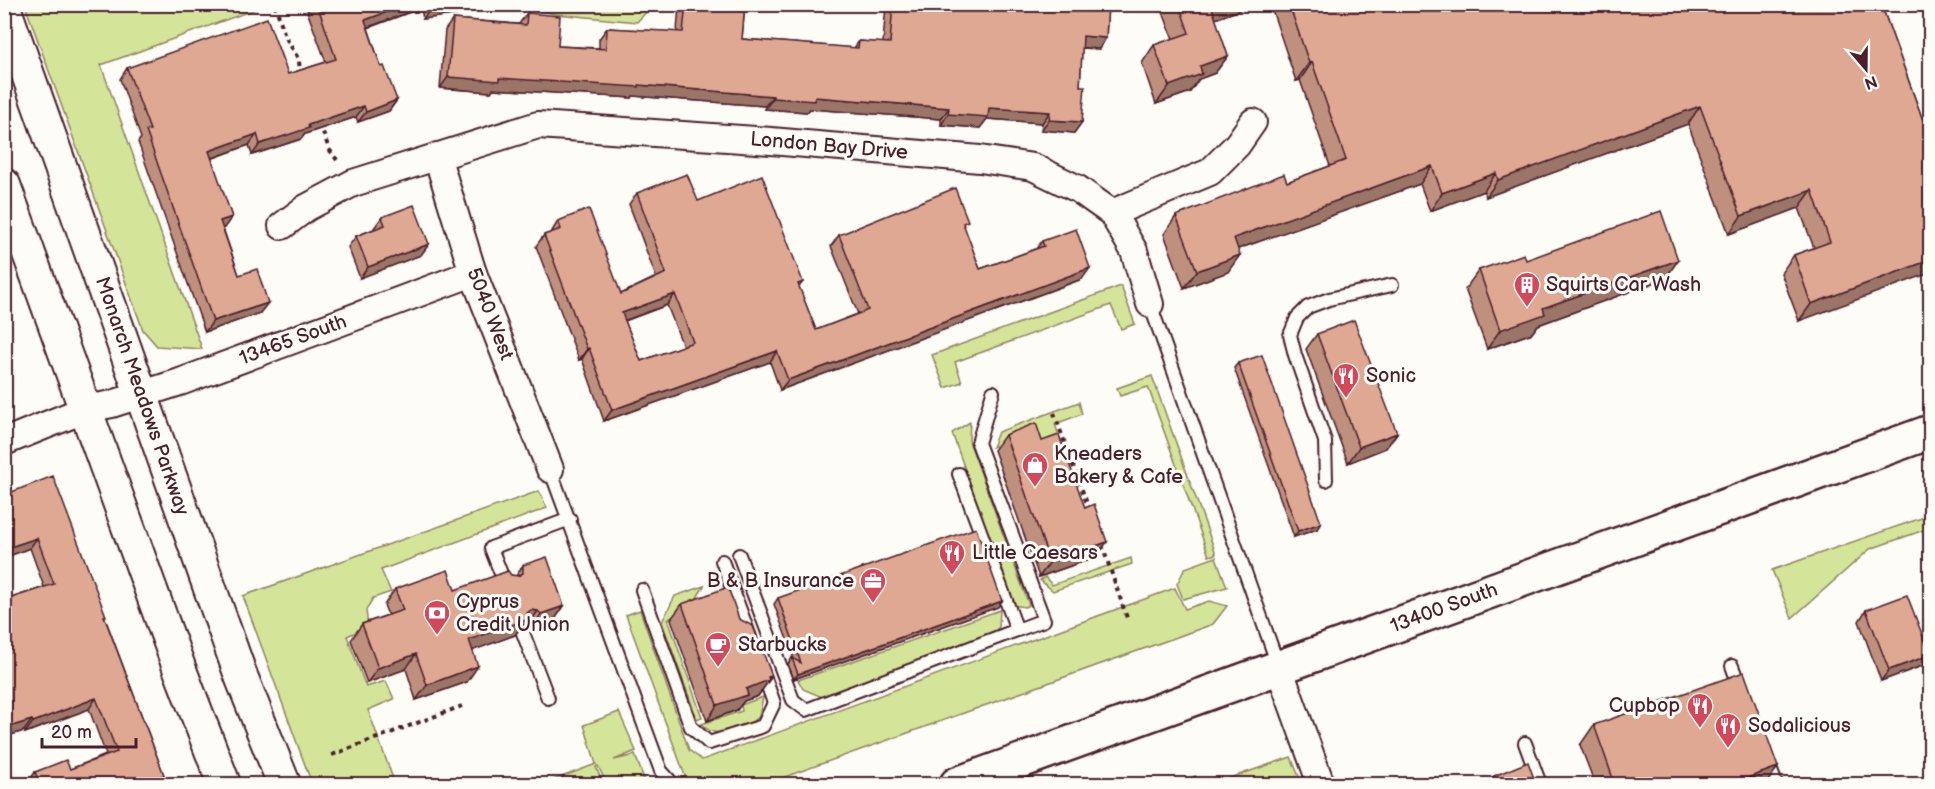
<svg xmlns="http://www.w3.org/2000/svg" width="1935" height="789" font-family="'Balsamiq Sans',sans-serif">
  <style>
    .green { fill: #d4e599; stroke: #8f8262; stroke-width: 1.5 }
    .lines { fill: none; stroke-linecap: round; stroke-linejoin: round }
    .service-casing { stroke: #4a1f2b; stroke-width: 16 }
    .minor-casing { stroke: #4a1f2b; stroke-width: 30 }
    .tertiary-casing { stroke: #4a1f2b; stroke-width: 36 }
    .secondary-casing { stroke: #4a1f2b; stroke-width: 38 }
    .path { stroke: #4a1f2b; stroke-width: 4; stroke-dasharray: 4.5 4.5; stroke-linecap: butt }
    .service { stroke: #fdfcf7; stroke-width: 12 }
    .minor { stroke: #fdfcf7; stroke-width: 26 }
    .tertiary { stroke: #fdfcf7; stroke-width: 32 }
    .secondary { stroke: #fdfcf7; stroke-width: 33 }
    .wall { fill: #bf907e; stroke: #4a1f2b; stroke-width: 1.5; fill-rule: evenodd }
    .shaded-wall { fill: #9b7667; stroke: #4a1f2b; stroke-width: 1.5 }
    .building { fill: #dea893; stroke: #4a1f2b; stroke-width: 1.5; fill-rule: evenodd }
    .labels { text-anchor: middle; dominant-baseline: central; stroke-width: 6; stroke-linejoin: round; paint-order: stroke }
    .street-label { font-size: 20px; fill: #4a1f2b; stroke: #fdfcf7 }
    .poi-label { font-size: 20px; fill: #4a1f2b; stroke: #fdfcf7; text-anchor: start }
  </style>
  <rect width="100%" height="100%" fill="#fdfcf7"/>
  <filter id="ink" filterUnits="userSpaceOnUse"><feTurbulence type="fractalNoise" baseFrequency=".0167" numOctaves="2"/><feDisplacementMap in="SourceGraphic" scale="12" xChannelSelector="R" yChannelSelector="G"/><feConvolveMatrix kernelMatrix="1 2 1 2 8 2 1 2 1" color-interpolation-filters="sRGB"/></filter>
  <g filter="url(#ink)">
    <g class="green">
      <polygon points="25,5 267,5 101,65 202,349 157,346 143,330"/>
      <polygon points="512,5 653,5 637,22 556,14"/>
      <polygon points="1121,286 1135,324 1121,329 1111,305 955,362 962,382 945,388 932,355"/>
      <polygon points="1152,376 1216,554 1209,556 1148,387 1120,396 1117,388"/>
      <polygon points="1079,402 1082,414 1055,424 1059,436 1030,446 1025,436 992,447 998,432"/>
      <polygon points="970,422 969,441 1029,605 1025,607 1013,605 952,433"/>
      <polygon points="539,491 547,508 381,570 391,592 373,598 366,610 368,627 347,636 366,687 386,681 394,699 368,710 395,784 312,784 243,596"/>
      <polygon points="1930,515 1930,528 1870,549 1792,618 1772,570"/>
      <polygon points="1216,557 1227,587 1183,599 1177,584 1185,568"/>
      <polygon points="1131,558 1132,564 1053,591 1040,580 1045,577 1052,585"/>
      <polygon points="704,586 690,609 668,619 702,717 697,719 662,622 675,596"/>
      <polygon points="1175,588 1185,609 1209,601 1227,606 1213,624 765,784 688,784 626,615 640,610 689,750 702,760"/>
      <polygon points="1000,610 999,627 985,639 822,697 803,689 798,680"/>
      <path d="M763,697L759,717C743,728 717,742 701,724L742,711L741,705Z"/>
      <polygon points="619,712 636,751 614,760 635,755 646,784 607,784 598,766 596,767 603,784 543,784 596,764 584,725"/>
      <polygon points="1291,757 1302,784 1213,784"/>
    </g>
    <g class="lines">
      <g class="service-casing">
        <g id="service">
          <polyline points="1150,304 1278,665"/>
          <polyline points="993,392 978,443 1044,620 1017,630"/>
          <polyline points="550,469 661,771 673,784"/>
          <polyline points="1326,480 1325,441 1295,355 1290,335 1297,318 1308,307 1329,299 1392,285"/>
          <polyline points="739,555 793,700 806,710 1017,630 959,474"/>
          <polyline points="722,561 750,637"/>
          <polyline points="505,584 491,548 570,519"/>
          <polyline points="642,590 691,727 709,743 763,726 774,703 762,670"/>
          <polyline points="523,633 548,698"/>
          <polyline points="1732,666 1741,690"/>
          <polyline points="1525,743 1540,784"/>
          <polyline points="1767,760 1776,784"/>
        </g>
      </g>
      <g class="minor-casing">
        <g id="minor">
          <polyline points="437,156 473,273 550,469"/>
          <polyline points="1112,213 1210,172 1237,145 1253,122"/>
          <polyline points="282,226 306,208 353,183 538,125 771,141 980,159 1033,167 1078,189 1112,213 1134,251 1150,304"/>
          <polyline points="4,442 86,409 112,404 180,382 473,273"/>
          <polyline points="1279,668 1321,784"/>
        </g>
      </g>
      <g class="tertiary-casing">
        <g id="tertiary">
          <polyline points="4,7 241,676 284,784"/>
          <polyline points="4,185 180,670 224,784"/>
        </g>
      </g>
      <g class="secondary-casing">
        <polyline id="secondary" points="957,784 1930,432"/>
      </g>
      <g class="path">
        <polyline points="275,4 285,36 299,60 300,75"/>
        <polyline points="320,124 329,149 337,160"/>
        <polyline points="1054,413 1089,509"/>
        <polyline points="1102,545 1127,618"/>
        <polyline points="332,755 462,706"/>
        <polyline points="1194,776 1197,784"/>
      </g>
      <use href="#service" class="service"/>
      <use href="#minor" class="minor"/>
      <use href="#tertiary" class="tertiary"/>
      <use href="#secondary" class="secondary"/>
    </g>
    <g class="wall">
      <polygon points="312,4 466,4 460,14 423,19 421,8 368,28 381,67 397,100 389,111 358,122 356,117 305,134 301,139 252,155 249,145 211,159 232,217 223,228 239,275 260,313 205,332 138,142 141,138 120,79 127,68 288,74 326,62 307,11"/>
      <polygon points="679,4 745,4 742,39 854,48 859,41 883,43 886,4 1108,4 1106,38 1099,49 1082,48 1080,86 1082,122 1074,133 1041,130 1042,123 987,119 980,128 941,125 941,119 810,109 807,112 765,109 765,106 633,96 632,98 493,89 491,92 440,88 445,30 453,19 519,24 527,13 558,46 599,48 599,39 607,28 677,32"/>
      <polygon points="1160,4 1265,4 1249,10 1248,7 1215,19 1228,56 1215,73 1199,79 1190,92 1156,104 1142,63 1154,45 1173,39"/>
      <polygon points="1270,4 1881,4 1930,140 1799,321 1781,273 1794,255 1814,248 1799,208 1729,234 1688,124 1486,197 1484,191 1430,211 1420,184 1238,249 1228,272 1184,288 1164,234 1176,216 1287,182 1330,166 1300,80 1296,81"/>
      <path d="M637,193L698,201L803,282L799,287L816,330L858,314L831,246L839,235L964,227L980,269L1036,249L1042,241L1082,279L780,390L770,362L604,421L582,359L579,360L536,246L544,235L551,233L558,221L621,294L656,277L629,204ZM667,305L683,346L641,361L625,321Z"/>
      <polygon points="382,217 429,244 421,255 360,278 348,247 356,236 374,229 374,228"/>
      <polygon points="1526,260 1678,260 1665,279 1538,325 1532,333 1487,349 1465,289 1479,270"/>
      <polygon points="1317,334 1397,433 1386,448 1348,463 1306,349"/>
      <polygon points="1238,363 1317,529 1294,537 1234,368"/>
      <polygon points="1005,435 1042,441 1096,557 1039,577 994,450"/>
      <polygon points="4,495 105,618 164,775 160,780 162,784 28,784 28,783 35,772 70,769 106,755 89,709 25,733 24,731 4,737 4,589 8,599 44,587 30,548 4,558"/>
      <polygon points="523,565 564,606 553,622 531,630 528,626 522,625 515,635 473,650 467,682 416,700 406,669 367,683 351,640 362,624 388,615 384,605 395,589 455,590 511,575 516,576"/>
      <polygon points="778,598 998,607 794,679 788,664 792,658 794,659 774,604"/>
      <polygon points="682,604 739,619 772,676 758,696 744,701 737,710 707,721 671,619"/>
      <polygon points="1866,610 1922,666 1881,681 1859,621"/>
      <polygon points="1594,725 1766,784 1595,784 1580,745"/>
      <polygon points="1494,776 1536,784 1488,784"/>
    </g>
    <g class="shaded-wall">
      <polygon points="409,4 424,4 421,8 357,31 365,20"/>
      <polygon points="456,4 466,4 460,14 423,19 431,8"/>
      <polygon points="818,4 838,4 837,6"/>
      <polygon points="1220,4 1249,4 1248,7 1199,25 1212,8"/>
      <polygon points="1253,4 1265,4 1249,10"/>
      <polygon points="1083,36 1106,38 1099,49 1075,47"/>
      <polygon points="1228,56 1215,73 1199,79 1190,92 1156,104 1169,86 1200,66"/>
      <polygon points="1312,62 1300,80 1296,81 1309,63"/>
      <polygon points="448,77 499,78 639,85 773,96 765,106 633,96 632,98 493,89 491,92 440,88"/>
      <polygon points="815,97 949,108 941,119 810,109 807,112 765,109 773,98"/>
      <polygon points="397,100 389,111 358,122 366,112"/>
      <polygon points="364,106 356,117 305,134 301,139 252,155 260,144 308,125"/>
      <polygon points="1700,106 1688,124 1486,197 1498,180"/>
      <polygon points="989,108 1050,112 1042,123 987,119 980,128 941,125 948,114"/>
      <polygon points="1049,120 1082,122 1074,133 1041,130"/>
      <polygon points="257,134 249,145 201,162 209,151"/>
      <polygon points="1432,166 1420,184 1221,255 1234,238"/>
      <polygon points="1496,173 1484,191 1430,211 1442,193"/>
      <polygon points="1812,190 1799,208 1729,234 1741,216"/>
      <polygon points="232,217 224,228 213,232 220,221"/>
      <polygon points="429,244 421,255 360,278 368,267"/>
      <polygon points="1240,255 1228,272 1184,288 1197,271"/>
      <polygon points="1678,260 1665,279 1538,325 1532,333 1487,349 1500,330 1543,308"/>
      <polygon points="1930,260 1930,273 1799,321 1811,304"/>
      <polygon points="1090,268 1082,279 780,390 788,380"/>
      <polygon points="675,294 667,305 615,324 622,313"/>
      <polygon points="268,303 260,313 205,332 213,321"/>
      <polygon points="589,348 582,359 579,360 587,349"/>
      <polygon points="777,351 770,362 604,421 612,410"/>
      <polygon points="1397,433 1386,448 1348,463 1359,447"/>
      <polygon points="1321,523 1317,529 1294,537 1298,531"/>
      <polygon points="37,538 30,548 4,558 4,549"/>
      <polygon points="1107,542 1096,557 1039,577 1050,562"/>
      <polygon points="1002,601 998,607 794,679 798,674"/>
      <polygon points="564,606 553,622 531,630 541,614"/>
      <polygon points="531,610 538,611 528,626 522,625 515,635 458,656 469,640 527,613"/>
      <polygon points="416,654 406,669 367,683 378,668"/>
      <polygon points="1930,655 1922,666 1881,681 1889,670"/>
      <polygon points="478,666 467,682 416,700 427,685"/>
      <polygon points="772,676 758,696 744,701 737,710 707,721 717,705 746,689"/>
      <polygon points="96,698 89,709 25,733 33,722"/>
      <polygon points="32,720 24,731 4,737 12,726"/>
      <polygon points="1778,767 1766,784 1730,784"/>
    </g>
    <g class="building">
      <polygon points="317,4 409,4 365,20 381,67 384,66 397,100 366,112 364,106 308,125 309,128 260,144 257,134 209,151 232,217 220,221 239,275 257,269 268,303 213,321 146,131 150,130 127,68 267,18 288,74 336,59"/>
      <polygon points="430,4 456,4 431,8"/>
      <polygon points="686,4 745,4 742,39 858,48 859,41 890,43 893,4 1108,4 1106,38 1083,36 1080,86 1085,86 1082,122 1049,120 1050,112 989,108 988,117 948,114 949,108 815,97 815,101 773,98 773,96 639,85 639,87 499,78 499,81 448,77 453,19 526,25 527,13 560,16 558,46 606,49 607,28 683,32"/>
      <polygon points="1179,4 1220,4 1212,8 1228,56 1200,66 1202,74 1169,86 1154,45 1189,33"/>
      <polygon points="1289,4 1881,4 1930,140 1930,260 1811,304 1794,255 1830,242 1812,190 1741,216 1700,106 1498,180 1496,173 1442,193 1432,166 1234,238 1240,255 1197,271 1176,216 1284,174 1287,182 1346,160 1312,62 1309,63"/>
      <path d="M687,174L698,201L762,175L803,282L798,284L816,330L868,310L839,235L955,188L968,221L963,223L980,269L1044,246L1042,241L1076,229L1090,268L788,380L777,351L612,410L589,348L587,349L544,235L561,229L558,221L589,209L621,294L666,273L637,193ZM675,294L693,342L641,361L622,313Z"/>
      <polygon points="414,205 429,244 368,267 356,236 385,225 382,217"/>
      <polygon points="1661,211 1678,260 1543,308 1545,314 1500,330 1479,270 1524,254 1526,260"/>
      <polygon points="1354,320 1397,433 1359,447 1317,334"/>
      <polygon points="1262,355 1321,523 1298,531 1238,363"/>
      <polygon points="4,382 8,393 4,394"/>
      <polygon points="1036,423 1042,441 1059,435 1085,508 1094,504 1107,542 1050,562 1005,435"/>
      <polygon points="53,476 106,616 104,616 164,775 159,777 162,784 40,784 35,772 66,760 70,769 117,752 96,698 33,722 32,720 12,726 4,705 4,589 8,599 54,584 37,538 4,549 4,495"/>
      <polygon points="976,528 1002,601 798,674 792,658 801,663 778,598"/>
      <polygon points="547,557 564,606 541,614 538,611 531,610 527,613 526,620 469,640 478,666 427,685 416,654 378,668 362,624 403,610 395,589 448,570 455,590 508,571 511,575 518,576 523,573 523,565"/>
      <polygon points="728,587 739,619 753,626 772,676 768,677 769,680 746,689 748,695 717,705 682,604"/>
      <polygon points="1907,595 1930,655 1889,670 1866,610"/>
      <polygon points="1744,672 1778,767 1730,784 1615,784 1594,725"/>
      <polygon points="1528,762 1536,784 1497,784 1494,776"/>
    </g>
  </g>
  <defs>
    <g id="building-pin" transform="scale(1.35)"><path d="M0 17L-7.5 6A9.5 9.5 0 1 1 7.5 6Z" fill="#d1495b" stroke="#fdfcf7"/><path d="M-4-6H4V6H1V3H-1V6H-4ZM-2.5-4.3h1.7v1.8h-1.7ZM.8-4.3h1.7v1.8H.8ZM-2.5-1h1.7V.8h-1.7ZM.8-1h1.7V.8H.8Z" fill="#fff"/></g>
    <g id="restaurant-pin" transform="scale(1.35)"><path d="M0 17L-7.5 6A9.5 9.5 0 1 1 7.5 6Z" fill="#d1495b" stroke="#fdfcf7"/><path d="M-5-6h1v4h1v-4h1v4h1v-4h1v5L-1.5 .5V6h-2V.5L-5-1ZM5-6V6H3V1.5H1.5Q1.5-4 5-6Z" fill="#fff"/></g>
    <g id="shop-pin" transform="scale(1.35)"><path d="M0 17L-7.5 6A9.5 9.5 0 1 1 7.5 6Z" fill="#d1495b" stroke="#fdfcf7"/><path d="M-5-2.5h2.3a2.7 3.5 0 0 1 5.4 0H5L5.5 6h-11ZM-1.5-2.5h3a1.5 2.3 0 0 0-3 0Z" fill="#fff"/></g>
    <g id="office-pin" transform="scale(1.35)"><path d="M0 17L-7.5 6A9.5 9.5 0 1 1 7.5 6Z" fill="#d1495b" stroke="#fdfcf7"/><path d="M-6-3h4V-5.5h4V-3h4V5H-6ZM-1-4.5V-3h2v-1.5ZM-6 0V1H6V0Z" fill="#fff"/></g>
    <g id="bank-pin" transform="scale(1.35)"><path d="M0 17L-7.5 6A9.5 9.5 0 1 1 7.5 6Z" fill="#d1495b" stroke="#fdfcf7"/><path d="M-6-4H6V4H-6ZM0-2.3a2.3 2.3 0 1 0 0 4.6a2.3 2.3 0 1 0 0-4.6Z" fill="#fff"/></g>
    <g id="cafe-pin" transform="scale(1.35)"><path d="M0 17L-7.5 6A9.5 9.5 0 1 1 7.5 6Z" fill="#d1495b" stroke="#fdfcf7"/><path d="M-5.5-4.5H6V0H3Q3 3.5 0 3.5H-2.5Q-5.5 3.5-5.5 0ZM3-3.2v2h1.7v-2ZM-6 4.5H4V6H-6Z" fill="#fff"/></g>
  </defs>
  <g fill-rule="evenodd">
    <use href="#building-pin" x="1527" y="285"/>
    <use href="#restaurant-pin" x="1346" y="376"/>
    <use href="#shop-pin" x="1035" y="465"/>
    <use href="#restaurant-pin" x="952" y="553"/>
    <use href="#office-pin" x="873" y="581"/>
    <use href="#bank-pin" x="437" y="613"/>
    <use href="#cafe-pin" x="718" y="645"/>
    <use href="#restaurant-pin" x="1700" y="706"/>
    <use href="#restaurant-pin" x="1728" y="726"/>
  </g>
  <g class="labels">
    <g class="street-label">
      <text transform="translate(829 146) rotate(5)">London Bay Drive</text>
      <text transform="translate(490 314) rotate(69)">5040 West</text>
      <text transform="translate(293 340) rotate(-20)">13465 South</text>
      <text transform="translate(142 396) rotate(71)">Monarch Meadows Parkway</text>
      <text transform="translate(1444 608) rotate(-20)">13400 South</text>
    </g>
    <g class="poi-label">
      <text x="1546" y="285">Squirts Car Wash</text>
      <text x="1366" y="376">Sonic</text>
      <text x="1054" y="454">Kneaders<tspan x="1054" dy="23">Bakery &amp; Cafe</tspan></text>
      <text x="972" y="553">Little Caesars</text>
      <text x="854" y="581" text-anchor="end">B &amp; B Insurance</text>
      <text x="456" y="602">Cyprus<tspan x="456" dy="23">Credit Union</tspan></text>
      <text x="738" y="645">Starbucks</text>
      <text x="1680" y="706" text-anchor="end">Cupbop</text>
      <text x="1748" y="726">Sodalicious</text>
    </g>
  </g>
  <rect width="1935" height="789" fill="none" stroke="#fdfcf7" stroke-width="24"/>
  <rect x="12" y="12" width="1911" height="765" fill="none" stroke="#4a1f2b" stroke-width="2" filter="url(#ink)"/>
  <g transform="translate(1866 69) rotate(160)" stroke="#fdfcf7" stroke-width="4.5" paint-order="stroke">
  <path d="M0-4.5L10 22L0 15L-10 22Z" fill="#4a1f2b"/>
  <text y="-9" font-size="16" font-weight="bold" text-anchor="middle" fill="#4a1f2b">N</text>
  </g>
  <path d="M42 738v9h94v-9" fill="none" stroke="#4a1f2b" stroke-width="3"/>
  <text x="51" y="738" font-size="18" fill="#4a1f2b" stroke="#fdfcf7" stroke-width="4.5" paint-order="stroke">20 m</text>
</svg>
